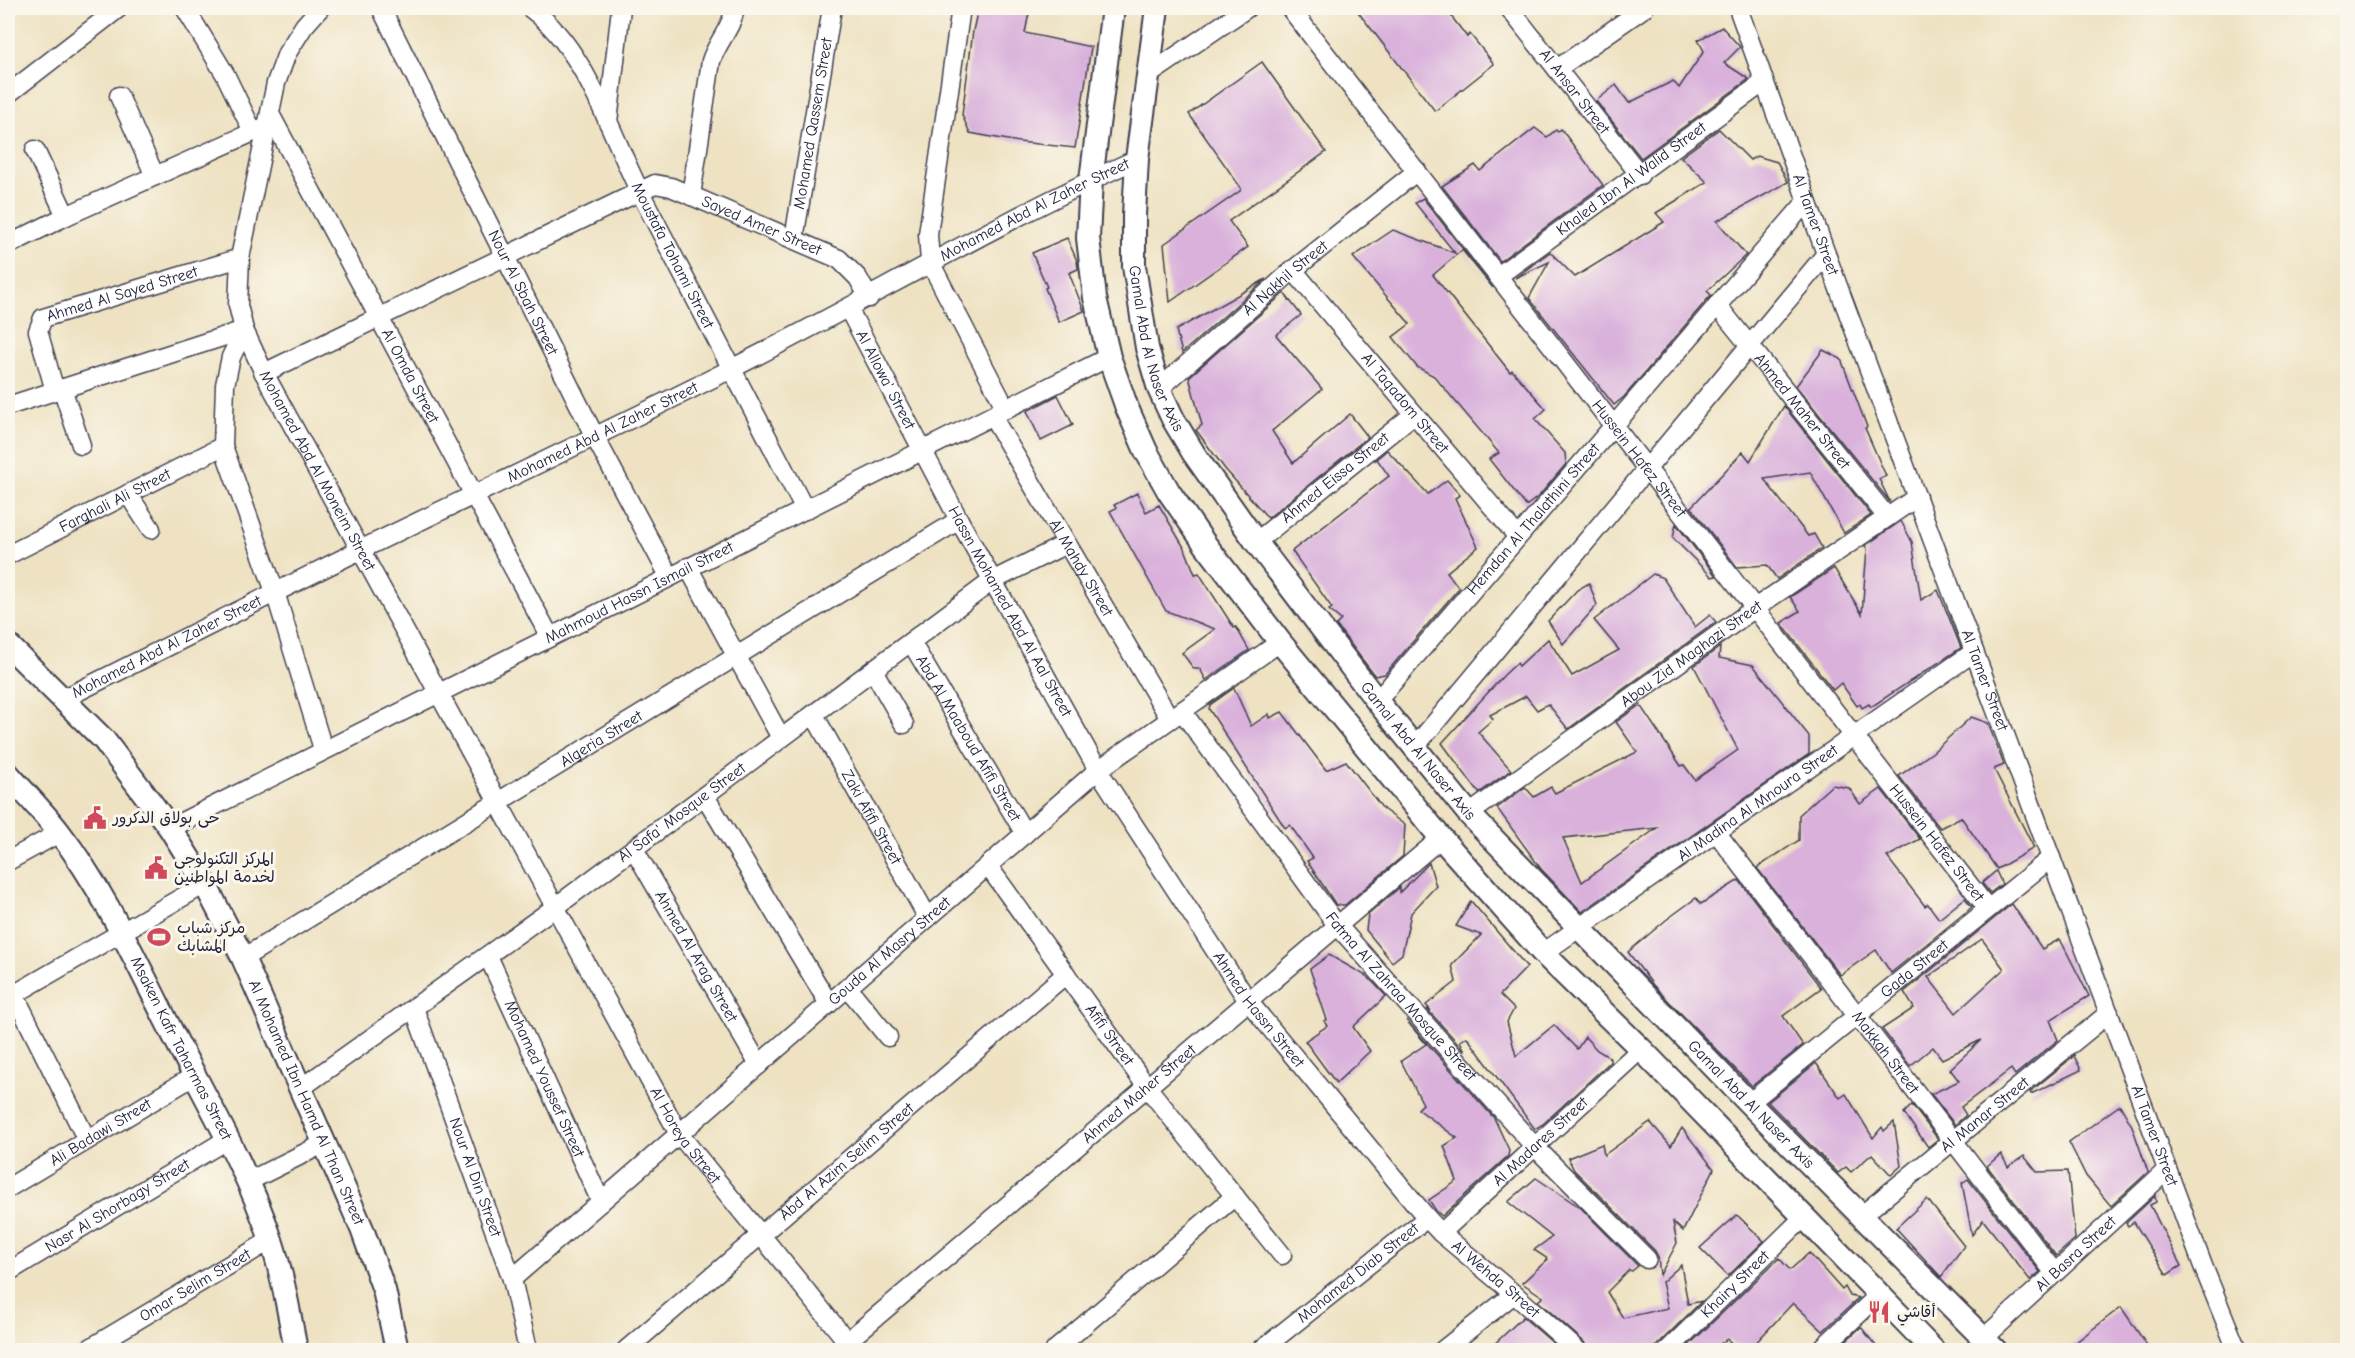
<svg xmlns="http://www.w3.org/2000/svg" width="2355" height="1358" font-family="'Comic Neue','Playpen Sans Arabic',sans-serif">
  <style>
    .building { fill: #d9b1db; fill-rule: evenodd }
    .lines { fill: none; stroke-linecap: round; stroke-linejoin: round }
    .minor-casing { stroke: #413f4f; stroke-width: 21 }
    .tertiary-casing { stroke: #413f4f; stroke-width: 26 }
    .minor { stroke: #fff; stroke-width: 18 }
    .tertiary { stroke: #fff; stroke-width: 22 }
    .labels { text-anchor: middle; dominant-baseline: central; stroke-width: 6; stroke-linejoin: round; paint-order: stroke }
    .street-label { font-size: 16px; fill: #22223b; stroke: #fbf7ec }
    .poi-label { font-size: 16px; fill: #22223b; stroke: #fbf7ec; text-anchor: start }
  </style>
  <rect width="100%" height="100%" fill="#fbf7ec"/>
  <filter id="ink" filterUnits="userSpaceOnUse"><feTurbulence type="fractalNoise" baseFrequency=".0167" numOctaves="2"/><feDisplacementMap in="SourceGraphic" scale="12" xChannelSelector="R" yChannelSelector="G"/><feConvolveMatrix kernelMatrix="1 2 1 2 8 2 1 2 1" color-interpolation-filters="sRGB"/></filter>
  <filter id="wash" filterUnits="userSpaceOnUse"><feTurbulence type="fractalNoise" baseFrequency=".008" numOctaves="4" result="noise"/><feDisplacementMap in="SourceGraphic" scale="24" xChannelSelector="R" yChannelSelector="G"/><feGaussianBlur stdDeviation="1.35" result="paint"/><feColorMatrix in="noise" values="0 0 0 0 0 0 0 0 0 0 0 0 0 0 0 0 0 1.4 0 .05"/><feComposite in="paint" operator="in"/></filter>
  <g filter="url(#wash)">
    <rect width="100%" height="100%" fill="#eee2c2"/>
    <g id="blocks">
      <g class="building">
        <polygon points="978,8 1008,14 1010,8 1030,8 1025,33 1091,47 1075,148 1019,142 970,133 962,115 973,31"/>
        <polygon points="1355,8 1445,8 1467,37 1470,34 1494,64 1435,111"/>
        <polygon points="1722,27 1740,47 1724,63 1749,79 1641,158 1596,101 1616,85 1629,103 1673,81 1679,88 1704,51 1698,40"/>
        <polygon points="1262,62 1326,152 1229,221 1248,247 1170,302 1164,244 1240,191 1241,188 1189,114"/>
        <polygon points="1535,128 1547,137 1556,130 1558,132 1561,129 1603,185 1500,261 1442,186 1475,165 1480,171"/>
        <polygon points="1719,129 1750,160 1757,156 1777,162 1788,182 1717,221 1746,255 1707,291 1711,295 1624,397 1614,405 1529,298 1549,262 1515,278 1550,252 1575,277 1664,222 1656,213 1707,182 1681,157"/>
        <polygon points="1423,198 1493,288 1462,250 1433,275 1510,372 1512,370 1546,409 1535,419 1565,453 1566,464 1539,496 1526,506 1489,459 1499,453 1434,376 1417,367 1393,337 1410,324 1353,257 1393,230 1455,253 1415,203"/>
        <polygon points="1067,238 1077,261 1078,269 1069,273 1084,311 1059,322 1045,288 1047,287 1032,253"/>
        <polygon points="1266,279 1182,353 1176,330"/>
        <polygon points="1284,293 1301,315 1276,335 1322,389 1272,431 1293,463 1350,414 1368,437 1268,518 1225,469 1196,430 1202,425 1189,377"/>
        <polygon points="1823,350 1841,359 1867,427 1865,428 1886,476 1879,479 1890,502 1796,386"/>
        <polygon points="1058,395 1073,425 1041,441 1027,411"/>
        <polygon points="1784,406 1871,515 1844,533 1810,472 1764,479 1808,536 1814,534 1822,548 1777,579 1767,565 1737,567 1691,507 1743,452 1750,461"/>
        <polygon points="1387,450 1428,494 1447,480 1460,495 1455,498 1478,547 1447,572 1459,588 1385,674 1375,676 1336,625 1341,620 1329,610 1332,608 1292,551 1389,476 1377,459 1374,461"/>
        <polygon points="1137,493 1146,512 1159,505 1185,549 1195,574 1199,573 1234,628 1236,627 1249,650 1206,680 1200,669 1194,669 1182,653 1215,629 1166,611 1110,511 1116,508 1114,505"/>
        <polygon points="1901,521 1912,542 1921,600 1938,590 1961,648 1871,707 1869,704 1862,708 1860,704 1857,706 1841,683 1833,690 1781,623 1800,611 1790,597 1834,568 1862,614 1867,548 1865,546"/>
        <polygon points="1676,524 1716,576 1712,577 1673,538"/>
        <polygon points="1653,574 1663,578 1695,627 1710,615 1716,622 1568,729 1548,704 1537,710 1526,696 1490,715 1493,719 1478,732 1511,770 1479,793 1442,743 1504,675 1517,663 1519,666 1548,639 1572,676 1619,650 1594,620"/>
        <polygon points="1589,583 1597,605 1563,644 1548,621 1577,590"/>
        <path d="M1720,647L1719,658L1753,665L1809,736V754L1582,912L1541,869L1497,808L1525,787L1534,797L1551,787L1555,793L1637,752L1616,722L1640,705L1681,766L1684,765L1695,780L1738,750L1694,666ZM1657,828L1582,882L1563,838Z"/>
        <polygon points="1234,688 1251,726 1269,714 1270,718 1282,712 1326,770 1346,761 1383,809 1405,825 1403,856 1345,905 1336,905 1307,861 1313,858 1290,825 1285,828 1209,709 1210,705"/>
        <polygon points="1971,717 1988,723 2004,765 1994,769 2034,848 1997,869 1961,817 1940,828 1899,776 1933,752"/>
        <polygon points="1832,785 1849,788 1860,804 1881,789 1920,839 1887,857 1925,906 1928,904 1939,919 1965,898 1972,907 1891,973 1876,950 1840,975 1757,868 1799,840 1799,815"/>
        <polygon points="1429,863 1436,886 1411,913 1402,954 1392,962 1366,930 1368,915 1400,887 1400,892"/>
        <polygon points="1996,871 2002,884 1990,893 1982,883"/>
        <polygon points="1739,880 1821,988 1783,1016 1803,1045 1752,1086 1653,985 1628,952 1666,920 1696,898 1701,904"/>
        <polygon points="1471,901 1527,967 1500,995 1514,1009 1507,1022 1516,1056 1554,1025 1577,1049 1585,1037 1597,1050 1610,1058 1610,1062 1543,1124 1535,1129 1467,1037 1460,1041 1465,1051 1427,1009 1431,1011 1426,1005 1456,982 1452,965 1481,935 1456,926"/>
        <path d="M2012,904L2042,949L2060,939L2089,996L2050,1020L2058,1040L2015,1075L2011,1069L1961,1107L1966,1115L1955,1125L1931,1094L1959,1081L1950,1069L1981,1040L1942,1059L1933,1047L1910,1066L1882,1029L1914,1008L1904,992ZM1982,939L2004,969L1956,1013L1928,977Z"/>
        <polygon points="1329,955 1368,977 1386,996 1353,1027 1370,1051 1336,1083 1305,1041 1327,1026 1324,1021 1327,1020 1310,969"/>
        <polygon points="1406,1020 1494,1118 1509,1150 1508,1156 1442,1216 1436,1211 1429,1200 1457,1181 1444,1146 1457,1138 1418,1109 1423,1104 1401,1061 1426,1044"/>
        <polygon points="2074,1056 2081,1070 2031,1094 2030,1092"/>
        <polygon points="1816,1063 1840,1098 1846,1094 1873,1138 1882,1127 1884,1131 1894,1122 1901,1166 1891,1175 1872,1154 1851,1172 1846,1167 1838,1173 1768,1102"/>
        <polygon points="1912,1105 1938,1139 1928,1147 1904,1113"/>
        <polygon points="2120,1105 2132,1126 2148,1172 2111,1206 2086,1176 2069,1142"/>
        <polygon points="1650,1122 1671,1146 1682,1128 1714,1169 1683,1231 1673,1222 1677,1243 1660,1275 1658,1257 1655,1251 1574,1170 1568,1158 1602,1144 1604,1155"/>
        <polygon points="2001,1154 2008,1167 2024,1156 2037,1172 2068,1171 2075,1239 2056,1256 1987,1166"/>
        <polygon points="1536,1178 1581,1208 1638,1266 1632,1271 1629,1270 1607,1292 1623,1318 1668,1308 1662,1282 1681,1265 1688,1304 1702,1301 1652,1350 1588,1350 1584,1342 1538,1301 1543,1297 1522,1283 1548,1259 1534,1250 1552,1237 1508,1202"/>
        <polygon points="1968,1179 2040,1272 2030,1280 1983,1220 1972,1235 1962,1183"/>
        <polygon points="2155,1196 2156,1202 2150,1205 2181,1266 2167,1275 2134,1222 2128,1226 2126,1223"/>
        <polygon points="1927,1199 1964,1246 1941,1277 1896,1228"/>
        <polygon points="1737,1215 1764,1241 1728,1276 1700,1248"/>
        <polygon points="1809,1253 1842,1290 1845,1287 1850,1296 1859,1298 1823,1331 1793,1303 1749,1350 1739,1350 1727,1339 1712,1350 1686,1350 1688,1346 1779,1258 1790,1270"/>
        <polygon points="2121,1307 2150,1350 2066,1350"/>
        <polygon points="1523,1317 1561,1350 1488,1350"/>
        <polygon points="1861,1327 1879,1350 1840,1350 1838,1348"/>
      </g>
    </g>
  </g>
  <g filter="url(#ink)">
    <use href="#blocks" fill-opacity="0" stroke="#413f4f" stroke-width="1.5"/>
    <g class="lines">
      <g class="minor-casing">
        <g id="minor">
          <polyline points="185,8 225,74 253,132"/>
          <path id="s1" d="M320,8L304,26L287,53L276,83L240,258L238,305L244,330L264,373L679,1134L854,1350"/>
          <path id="s2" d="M381,8L595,437L669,576"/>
          <path id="s3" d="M530,8C587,49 610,134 641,194C695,300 750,405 805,510"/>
          <polyline points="961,8 928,234 930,262 1006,409"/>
          <path id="s4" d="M1290,8L1988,909"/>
          <path id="s5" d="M1509,8L1640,175"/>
          <path id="s6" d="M1738,8L1826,254L2203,1266L2237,1350"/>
          <polyline points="1557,69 1644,8"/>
          <polyline points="1147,76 1247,8"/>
          <polyline points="8,94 119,8"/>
          <polyline points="119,96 155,176"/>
          <path id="s7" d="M270,114L550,637"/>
          <polyline points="608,122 621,8"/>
          <polyline points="35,150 66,216"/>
          <path d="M691,196L711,61C717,42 732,28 735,8"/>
          <path id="s8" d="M794,239L832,8"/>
          <polyline points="8,245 66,216 269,125"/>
          <path id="s9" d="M1293,270L1517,536"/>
          <path id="s10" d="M1498,276L1764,82"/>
          <path id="s11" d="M1717,305L1887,517"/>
          <path id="s12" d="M848,308L959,520L1098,770L1248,1001L1427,1218L1441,1233L1514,1294L1577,1350"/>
          <polyline points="244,330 231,357 225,385 223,446 275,592 323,749"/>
          <path id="s13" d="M264,373L655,184L671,187L839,259L858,278L869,298"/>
          <polyline points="62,388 81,445"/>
          <path id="s14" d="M1159,389L1293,270L1417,171"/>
          <path id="s15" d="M55,391L38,331L43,318L240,258"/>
          <polyline points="8,406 244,330"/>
          <path id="s16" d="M992,416L1170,719"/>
          <polyline points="128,494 151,529"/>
          <path id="s17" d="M1256,542L1414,414"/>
          <path id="s18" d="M8,555L223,446"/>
          <polyline points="688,567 781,738"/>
          <path id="s19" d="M911,642L1025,834"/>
          <polyline points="873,670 904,724"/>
          <path id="s20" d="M63,699C162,649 261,599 360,550C483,490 607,432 729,370C866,301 997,222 1137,159"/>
          <path id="s21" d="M1377,701L1807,201"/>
          <path id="s22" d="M1182,711L1337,925L1535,1147L1647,1259"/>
          <path id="s23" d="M814,715L928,918"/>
          <polyline points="1414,748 1826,254"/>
          <polyline points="705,796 829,1004"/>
          <path id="s24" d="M1469,814L1755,608L1917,497"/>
          <path id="s25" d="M170,828L1109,357"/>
          <path id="s26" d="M1716,832L2054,1272"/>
          <path id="s27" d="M634,849L759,1065"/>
          <polyline points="8,861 59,833"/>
          <path id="s28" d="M988,866L1147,1087L1282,1255"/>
          <path id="s29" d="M1543,953L1974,652"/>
          <path id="s30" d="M488,956L601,1202"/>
          <path id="s31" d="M243,958L959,520"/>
          <polyline points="848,988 888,1037"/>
          <polyline points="14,994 87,1140"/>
          <polyline points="8,998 205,884"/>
          <path id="s32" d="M414,1008L512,1279L528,1350"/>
          <path id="s33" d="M301,1088L554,908L992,581L1066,544"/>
          <path id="s34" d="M1749,1103L2051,858"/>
          <polyline points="247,1182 325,1143"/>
          <path id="s35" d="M8,1188L194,1076"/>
          <path id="s36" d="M1861,1216L2109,1013"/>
          <path id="s37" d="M1441,1233L1641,1049"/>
          <path id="s38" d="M8,1272L226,1140"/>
          <path id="s39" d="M512,1279L1098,770L1280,642"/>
          <path id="s40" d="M1983,1339L2167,1170"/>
          <path id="s41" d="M87,1350L271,1240"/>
          <path id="s42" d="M626,1350L1066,974"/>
          <path id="s43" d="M837,1350L1441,838"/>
          <polyline points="1055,1350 1235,1196"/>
          <path id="s44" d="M1261,1350L1427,1218"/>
          <polyline points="1443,1350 1514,1294"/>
          <path id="s45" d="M1668,1350L1804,1217"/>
          <polyline points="1820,1350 1879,1295"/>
        </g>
      </g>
      <g class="tertiary-casing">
        <g id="tertiary">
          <polyline points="1113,8 1091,180 1088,238 1095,298 1109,357 1127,408 1146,451 1169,492 1205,544 1280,642 1441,838 1543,953 1641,1049 1933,1350"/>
          <path id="s46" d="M1157,8L1137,159L1134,215V266L1147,348L1159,389L1173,419L1194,454L1256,542L1377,701L1469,814L1749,1103L1995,1350"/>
          <path id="s47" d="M8,645L104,740L170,828L205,884L243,958L362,1229L384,1290L397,1350"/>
          <path id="s48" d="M8,774C25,793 43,812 59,832C106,893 138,966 173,1034C207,1101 247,1168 271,1240C283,1276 289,1313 296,1350"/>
        </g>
      </g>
      <use href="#minor" class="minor"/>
      <use href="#tertiary" class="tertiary"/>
    </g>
  </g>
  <defs>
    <g id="civic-bare" transform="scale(1.8)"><path d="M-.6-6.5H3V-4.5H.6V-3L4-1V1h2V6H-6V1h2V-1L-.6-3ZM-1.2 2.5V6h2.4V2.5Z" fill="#d1495b" stroke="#fbf7ec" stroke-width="2.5" paint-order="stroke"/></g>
    <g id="stadium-bare" transform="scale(1.8)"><path d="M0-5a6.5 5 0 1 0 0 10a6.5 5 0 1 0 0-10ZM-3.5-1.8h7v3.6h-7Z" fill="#d1495b" stroke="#fbf7ec" stroke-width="2.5" paint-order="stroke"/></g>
    <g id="restaurant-bare" transform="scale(1.8)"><path d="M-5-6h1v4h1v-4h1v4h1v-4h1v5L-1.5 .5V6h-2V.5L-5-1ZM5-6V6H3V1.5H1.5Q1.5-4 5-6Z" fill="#d1495b" stroke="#fbf7ec" stroke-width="2.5" paint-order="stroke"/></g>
  </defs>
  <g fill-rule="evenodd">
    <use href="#civic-bare" x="95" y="818"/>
    <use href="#civic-bare" x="156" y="868"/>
    <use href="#stadium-bare" x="159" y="937"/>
    <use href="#restaurant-bare" x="1879" y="1312"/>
  </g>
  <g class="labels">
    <g class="street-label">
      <text stroke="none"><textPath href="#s5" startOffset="106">Al Ansar Street</textPath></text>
      <text stroke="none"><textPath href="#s8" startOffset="117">Mohamed Qassem Street</textPath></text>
      <text stroke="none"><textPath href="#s10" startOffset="165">Khaled Ibn Al Walid Street</textPath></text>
      <text stroke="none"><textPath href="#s20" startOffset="1088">Mohamed Abd Al Zaher Street</textPath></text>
      <text stroke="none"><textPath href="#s6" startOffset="230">Al Tamer Street</textPath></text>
      <text stroke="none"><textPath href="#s13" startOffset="549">Sayed Amer Street</textPath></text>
      <text stroke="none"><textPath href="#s3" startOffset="288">Moustafa Tohami Street</textPath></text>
      <text stroke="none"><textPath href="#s14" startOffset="168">Al Nakhil Street</textPath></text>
      <text stroke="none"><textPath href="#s2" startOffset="318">Nour Al Sbah Street</textPath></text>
      <text stroke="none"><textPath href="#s15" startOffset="159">Ahmed Al Sayed Street</textPath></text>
      <text stroke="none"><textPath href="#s46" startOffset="345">Gamal Abd Al Naser Axis</textPath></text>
      <text stroke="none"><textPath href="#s7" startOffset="297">Al Omda Street</textPath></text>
      <text stroke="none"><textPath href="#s12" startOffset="81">Al Allowa' Street</textPath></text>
      <text stroke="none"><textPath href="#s9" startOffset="174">Al Taqadom Street</textPath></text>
      <text stroke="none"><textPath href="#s11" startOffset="136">Ahmed Maher Street</textPath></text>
      <text stroke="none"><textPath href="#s20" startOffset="602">Mohamed Abd Al Zaher Street</textPath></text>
      <text stroke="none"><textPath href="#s4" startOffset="570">Hussein Hafez Street</textPath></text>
      <text stroke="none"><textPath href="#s1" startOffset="498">Mohamed Abd Al Moneim Street</textPath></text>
      <text stroke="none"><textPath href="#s17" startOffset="102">Ahmed Eissa Street</textPath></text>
      <text stroke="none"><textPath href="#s18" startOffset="120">Farghali Ali Street</textPath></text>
      <text stroke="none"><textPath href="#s21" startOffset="240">Hemdan Al Thalathini Street</textPath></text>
      <text stroke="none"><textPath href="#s16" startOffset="176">Al Mahdy Street</textPath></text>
      <text stroke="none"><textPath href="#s25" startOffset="525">Mahmoud Hassn Ismail Street</textPath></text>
      <text stroke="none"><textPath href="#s12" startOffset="344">Hassn Mohamed Abd Al Aal Street</textPath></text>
      <text stroke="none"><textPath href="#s20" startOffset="116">Mohamed Abd Al Zaher Street</textPath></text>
      <text stroke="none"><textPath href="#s24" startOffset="274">Abou Zid Maghazi Street</textPath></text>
      <text stroke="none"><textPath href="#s6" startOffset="716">Al Tamer Street</textPath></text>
      <text stroke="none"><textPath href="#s19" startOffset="112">Abd Al Maaboud Afifi Street</textPath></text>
      <text stroke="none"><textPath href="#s31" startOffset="420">Algeria Street</textPath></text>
      <text stroke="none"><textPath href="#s46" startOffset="831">Gamal Abd Al Naser Axis</textPath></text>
      <text stroke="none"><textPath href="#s29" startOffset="262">Al Madina Al Mnoura Street</textPath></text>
      <text stroke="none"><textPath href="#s33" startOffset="470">Al Safa' Mosque Street</textPath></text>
      <text stroke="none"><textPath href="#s23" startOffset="117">Zaki Afifi Street</textPath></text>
      <text stroke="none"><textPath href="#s4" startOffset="1056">Hussein Hafez Street</textPath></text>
      <text stroke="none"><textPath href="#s39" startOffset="500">Gouda Al Masry Street</textPath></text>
      <text stroke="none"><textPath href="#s27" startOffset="124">Ahmed Al Arag Street</textPath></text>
      <text stroke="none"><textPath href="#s34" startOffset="213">Gada Street</textPath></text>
      <text stroke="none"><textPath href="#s22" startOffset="360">Fatma Al Zahraa Mosque Street</textPath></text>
      <text stroke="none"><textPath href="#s12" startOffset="814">Ahmed Hassn Street</textPath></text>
      <text stroke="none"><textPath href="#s28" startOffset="208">Afifi Street</textPath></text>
      <text stroke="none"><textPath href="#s48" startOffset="326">Msaken Kafr Taharmas Street</textPath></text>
      <text stroke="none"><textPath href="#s26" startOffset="278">Makkah Street</textPath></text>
      <text stroke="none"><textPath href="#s30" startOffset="135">Mohamed Youssef Street</textPath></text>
      <text stroke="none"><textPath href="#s43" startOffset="396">Ahmed Maher Street</textPath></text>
      <text stroke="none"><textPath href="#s47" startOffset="552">Al Mohamed Ibn Hamd Al Than Street</textPath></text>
      <text stroke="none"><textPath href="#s46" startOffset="1317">Gamal Abd Al Naser Axis</textPath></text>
      <text stroke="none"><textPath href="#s36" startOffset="160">Al Manar Street</textPath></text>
      <text stroke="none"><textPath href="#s35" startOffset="108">Ali Badawi Street</textPath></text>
      <text stroke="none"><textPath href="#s1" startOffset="1258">Al Horeya Street</textPath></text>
      <text stroke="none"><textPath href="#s6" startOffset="1202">Al Tamer Street</textPath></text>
      <text stroke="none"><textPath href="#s37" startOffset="135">Al Madares Street</textPath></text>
      <text stroke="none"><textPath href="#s42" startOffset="290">Abd Al Azim Selim Street</textPath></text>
      <text stroke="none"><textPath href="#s32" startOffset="180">Nour Al Din Street</textPath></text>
      <text stroke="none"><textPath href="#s38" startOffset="128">Nasr Al Shorbagy Street</textPath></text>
      <text stroke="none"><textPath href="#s40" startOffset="126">Al Basra Street</textPath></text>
      <text stroke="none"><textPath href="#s44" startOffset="124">Mohamed Diab Street</textPath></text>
      <text stroke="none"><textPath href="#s12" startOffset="1174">Al Wehda Street</textPath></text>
      <text stroke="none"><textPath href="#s45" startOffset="94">Khairy Street</textPath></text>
      <text stroke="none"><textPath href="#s41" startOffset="126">Omar Selim Street</textPath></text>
    </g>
    <g class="poi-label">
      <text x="113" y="818">حى بولاق الدكرور</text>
      <text x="174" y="859">المركز التكنولوجى<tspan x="174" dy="18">لخدمة المواطنين</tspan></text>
      <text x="177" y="928">مركز شباب<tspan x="177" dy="18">المشابك</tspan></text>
      <text x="1897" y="1312">أقاشي</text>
    </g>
  </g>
  <rect width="2355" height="1358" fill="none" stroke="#fbf7ec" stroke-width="30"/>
</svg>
